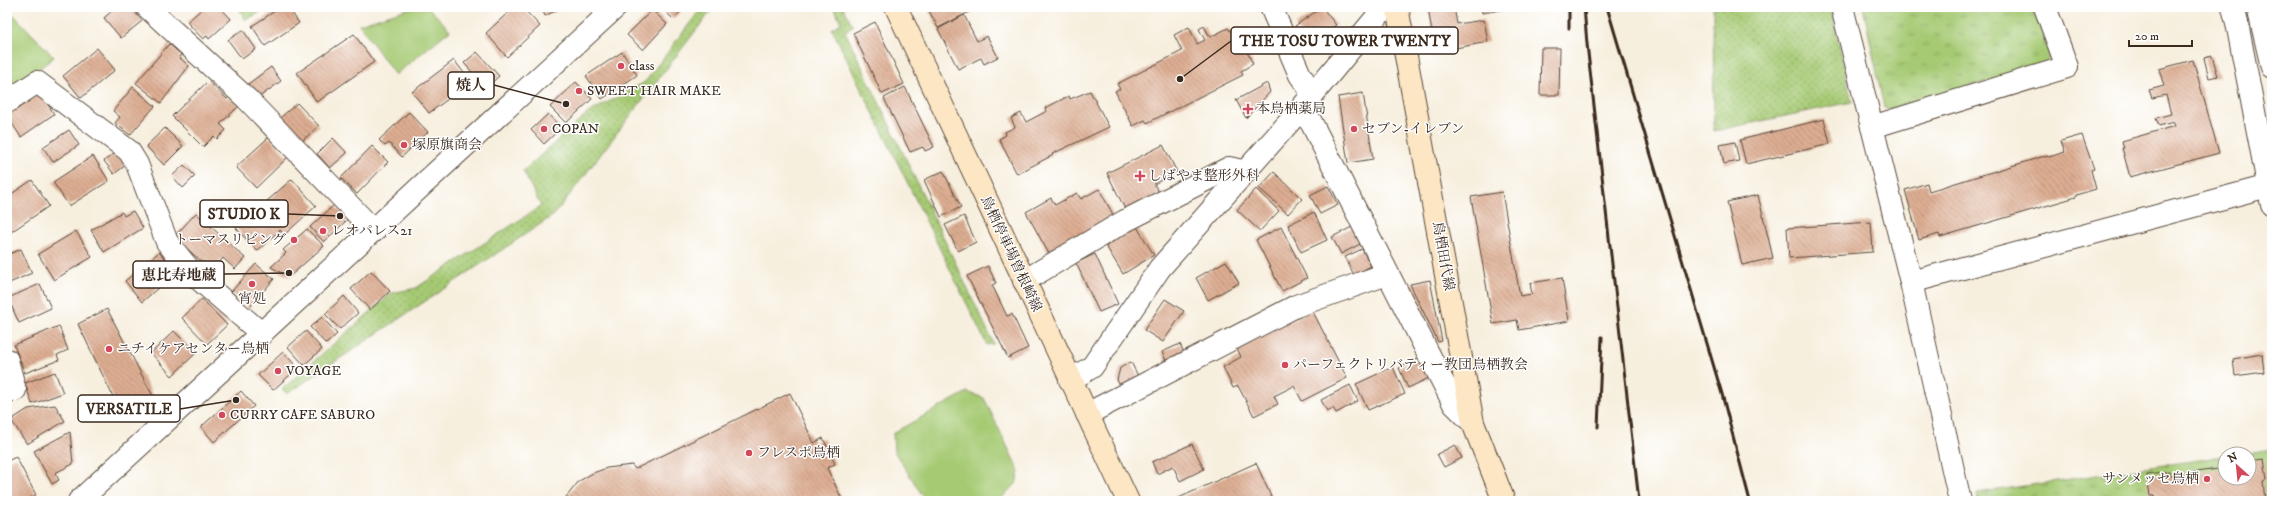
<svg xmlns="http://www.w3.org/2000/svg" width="2279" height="508" font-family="'IM FELL DW Pica','Noto Serif JP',serif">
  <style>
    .grass { fill: url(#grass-dots); stroke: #707a48 }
    .park { fill: url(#park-tufts); stroke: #707a48 }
    .garden { fill: #a6ca73; stroke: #707a48 }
    .building { fill: url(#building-back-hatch) }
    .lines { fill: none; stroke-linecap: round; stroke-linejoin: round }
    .minor-casing { stroke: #57483b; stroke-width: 24 }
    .tertiary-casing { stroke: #57483b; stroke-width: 24 }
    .secondary-casing { stroke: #57483b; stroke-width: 24 }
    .minor { stroke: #fff; stroke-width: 22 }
    .tertiary { stroke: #fff; stroke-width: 22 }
    .secondary { stroke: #fce6c4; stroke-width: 22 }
    .rail { stroke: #3b2a1e; stroke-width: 3 }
    .poi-dot { fill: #d1495b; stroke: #fff; stroke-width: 1.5 }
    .labels { text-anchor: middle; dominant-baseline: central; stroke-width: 3; stroke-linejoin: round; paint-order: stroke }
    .poi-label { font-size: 14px; fill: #3b2a1e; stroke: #fff; text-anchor: start }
    .street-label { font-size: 14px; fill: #3b2a1e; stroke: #fff }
    .leader { fill: none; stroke: #3b2a1e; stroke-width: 1.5 }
    .callout-dot { fill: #3b2a1e; stroke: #fff; stroke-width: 1.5 }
    .callout { fill: #fff; stroke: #3b2a1e; stroke-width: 1.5 }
    .callout-label { font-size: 15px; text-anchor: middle; font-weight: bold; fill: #3b2a1e }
  </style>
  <defs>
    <pattern id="grass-dots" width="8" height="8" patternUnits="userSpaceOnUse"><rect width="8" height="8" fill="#a6ca73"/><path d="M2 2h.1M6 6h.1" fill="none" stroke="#88a45e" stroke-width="1.8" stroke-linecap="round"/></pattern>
    <pattern id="park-tufts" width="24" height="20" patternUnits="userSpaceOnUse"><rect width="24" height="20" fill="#a6ca73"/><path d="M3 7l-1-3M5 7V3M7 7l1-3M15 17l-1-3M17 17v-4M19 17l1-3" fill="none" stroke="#88a45e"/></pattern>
    <pattern id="building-back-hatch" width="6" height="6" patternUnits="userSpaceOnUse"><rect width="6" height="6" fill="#ddad92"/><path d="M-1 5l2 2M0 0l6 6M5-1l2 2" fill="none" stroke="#b48d77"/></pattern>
  </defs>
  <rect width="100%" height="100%" fill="#fff"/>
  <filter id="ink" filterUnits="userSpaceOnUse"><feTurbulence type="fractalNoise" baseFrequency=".025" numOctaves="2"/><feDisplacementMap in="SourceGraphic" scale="8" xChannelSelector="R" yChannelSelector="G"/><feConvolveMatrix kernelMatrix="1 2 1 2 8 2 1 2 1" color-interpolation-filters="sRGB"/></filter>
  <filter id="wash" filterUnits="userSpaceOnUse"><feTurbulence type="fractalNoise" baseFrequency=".012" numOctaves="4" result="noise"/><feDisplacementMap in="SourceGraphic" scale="16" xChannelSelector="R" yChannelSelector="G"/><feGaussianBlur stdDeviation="0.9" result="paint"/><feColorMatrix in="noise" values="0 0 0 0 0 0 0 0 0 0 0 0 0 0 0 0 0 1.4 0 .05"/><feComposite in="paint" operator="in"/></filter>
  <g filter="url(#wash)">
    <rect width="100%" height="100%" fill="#f7efde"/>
    <g class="grass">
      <polygon points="702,7 714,7 554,215 287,394 282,389 392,293 416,288 541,206 523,171 588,113 645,82"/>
      <polygon points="834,7 843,7 853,26 845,31 994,344 987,345 832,29 841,23"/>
      <polygon points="1713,7 1831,7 1852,102 1714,131"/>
    </g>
    <g class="park">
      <polygon points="1863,7 2032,7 2051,55 2045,65 1891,109 1884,107"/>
      <polygon points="2272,449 2272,501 1978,501 1977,493 2225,456 2225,478 2249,478 2249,454 2241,454"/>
    </g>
    <g class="garden">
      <polygon points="238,7 269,7 246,20"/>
      <polygon points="414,7 428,7 450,30 395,75 359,24"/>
      <polygon points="7,8 54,57 7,94"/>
      <polygon points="967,392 984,398 1019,471 1016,484 998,501 926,501 894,451 893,433"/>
    </g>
    <g id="blocks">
      <g class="building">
        <polygon points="116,7 131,7 142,21 121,38 104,18"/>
        <polygon points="204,7 220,7 231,19 209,39 207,36 203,39 187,22"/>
        <polygon points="281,7 288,7 299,23 265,46 252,26"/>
        <polygon points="514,7 522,7 540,26 507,57 486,33"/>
        <polygon points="541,7 563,7 545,16"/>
        <polygon points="661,7 686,7 673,19"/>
        <polygon points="927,7 979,7 938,28"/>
        <polygon points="1322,7 1336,25 1308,45 1295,26"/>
        <polygon points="1428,7 1454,7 1457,24 1484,20 1488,42 1450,49 1449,43 1434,46"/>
        <polygon points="1481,7 1512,7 1512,8 1482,13"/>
        <polygon points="652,10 667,24 643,50 627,35"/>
        <polygon points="964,15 977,41 987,36 998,57 984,64 981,58 958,69 938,29"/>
        <polygon points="875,22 904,84 882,94 853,33"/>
        <polygon points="1204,26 1210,37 1228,28 1231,32 1236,30 1253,64 1241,71 1243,75 1147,123 1145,120 1133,126 1115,91 1120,89 1117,84 1182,51 1174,35 1189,27 1197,44 1205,40 1199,29"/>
        <polygon points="243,30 256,49 242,59 228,40"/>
        <polygon points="354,34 374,62 317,102 297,73"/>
        <polygon points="169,44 181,54 179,57 189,66 161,103 136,83"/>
        <polygon points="97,48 115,70 81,98 63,76"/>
        <polygon points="1541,48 1560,48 1559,95 1540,95"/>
        <polygon points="477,52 499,76 486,88 464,63"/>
        <polygon points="622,52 637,75 602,99 586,76"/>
        <polygon points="2212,56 2218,76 2209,78 2204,58"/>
        <polygon points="454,60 471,82 429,113 412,92"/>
        <polygon points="2193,60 2219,153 2130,177 2122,148 2124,148 2122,141 2175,126 2173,122 2159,126 2156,118 2171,114 2166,95 2152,98 2149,90 2164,86 2159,69"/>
        <polygon points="271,67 281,81 258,98 248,84"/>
        <polygon points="208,81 227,99 229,97 239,106 220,124 226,130 217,139 214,136 203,147 172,116"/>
        <polygon points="576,82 592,99 566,123 550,107"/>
        <polygon points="1267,83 1270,92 1246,118 1236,100"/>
        <polygon points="133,87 155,106 130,135 115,123 120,117 113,111"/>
        <polygon points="905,87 934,147 925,151 923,147 910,152 884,98"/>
        <polygon points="39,91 54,114 21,137 7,116 7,112"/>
        <polygon points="1090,91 1109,127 1052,154 1053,155 1017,174 999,139 1006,135 1005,132 1015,127 1011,118 1021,113 1026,122 1047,111 1045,108 1069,96 1070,99"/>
        <polygon points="1363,93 1373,159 1348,163 1338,97"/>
        <polygon points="297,103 319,126 302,141 280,118"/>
        <polygon points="409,112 428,132 402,157 389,143 385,146 379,140"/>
        <polygon points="548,114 561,128 544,144 531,130"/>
        <polygon points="1824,119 1830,144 1746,164 1740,140"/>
        <polygon points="165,128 183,146 164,165 146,146"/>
        <polygon points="69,130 79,145 53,162 43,147"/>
        <polygon points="2082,135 2094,169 2091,170 2096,189 2076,195 2076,197 1940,237 1939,234 1919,240 1905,190 1927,183 1929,191 2048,155 2049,157 2065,152 2061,141"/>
        <polygon points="269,137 288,157 256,188 236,167"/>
        <polygon points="333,138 347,153 330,168 317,154"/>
        <polygon points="1735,142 1739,161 1724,164 1720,145"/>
        <polygon points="1163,145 1177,172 1154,184 1160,194 1126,211 1107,173"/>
        <polygon points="372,146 388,162 357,194 341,178"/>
        <polygon points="116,152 126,165 114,174 104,161"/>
        <polygon points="93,156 109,181 69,206 53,182"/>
        <polygon points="184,165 195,176 183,188 172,176"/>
        <polygon points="943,171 961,207 941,217 924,180"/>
        <polygon points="1274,172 1302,199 1288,214 1259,188"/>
        <polygon points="292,179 316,206 284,235 280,230 257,251 236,228 253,213 248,207 252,202 258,209"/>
        <polygon points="32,180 49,206 11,232 7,226 7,197"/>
        <polygon points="1328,186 1338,205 1320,214 1310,195"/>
        <polygon points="1099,189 1115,218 1049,254 1026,212 1051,198 1055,205 1077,193 1081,199"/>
        <polygon points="1256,189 1279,211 1260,231 1237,210"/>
        <polygon points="1502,192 1520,296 1532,294 1530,283 1562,278 1569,321 1519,330 1517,320 1493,324 1471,197"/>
        <polygon points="1758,195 1773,258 1742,265 1727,202"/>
        <polygon points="334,205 348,219 324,242 310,227"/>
        <polygon points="133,211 143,228 104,252 91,230 122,212 124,216"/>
        <polygon points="1314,212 1327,240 1301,252 1288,225"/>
        <polygon points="196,213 245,258 235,269 223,258 212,271 174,237"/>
        <polygon points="964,216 976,242 958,251 945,225"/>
        <polygon points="1871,222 1873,252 1789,258 1787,228"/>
        <polygon points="1137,227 1154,255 1123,274 1106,246"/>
        <polygon points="1281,227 1307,278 1282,291 1256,240"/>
        <polygon points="1352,227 1360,244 1341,254 1332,237"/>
        <polygon points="307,229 324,246 289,277 271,267 286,253 283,250"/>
        <polygon points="76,231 92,257 54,280 38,254"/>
        <polygon points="21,249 32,273 7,284 7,255"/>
        <polygon points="1362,249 1371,266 1354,275 1345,257"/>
        <polygon points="159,252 176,272 142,302 125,281"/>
        <polygon points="1095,254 1118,304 1099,312 1076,263"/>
        <polygon points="1226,261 1239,283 1208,300 1196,278"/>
        <polygon points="256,264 274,279 249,308 231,292"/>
        <polygon points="988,266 996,283 992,285 1007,316 1012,314 1028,348 1008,358 967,276"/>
        <polygon points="371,271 390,291 370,310 351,289"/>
        <polygon points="1430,280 1442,341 1438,342 1410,284"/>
        <polygon points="40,284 51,308 19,323 8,298"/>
        <polygon points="344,296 358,313 340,329 325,314"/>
        <polygon points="202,299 227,325 207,344 182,318"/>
        <polygon points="1165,299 1184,311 1163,342 1144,330"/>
        <polygon points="107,309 153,396 121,413 78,324"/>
        <polygon points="1312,310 1347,378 1302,401 1294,386 1274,396 1278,404 1254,416 1238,386 1233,388 1223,367 1241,357 1237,348"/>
        <polygon points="322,317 337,334 326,344 310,327"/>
        <polygon points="59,326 68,350 57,355 59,360 25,373 14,345"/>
        <polygon points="174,331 196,353 172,376 151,353"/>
        <polygon points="306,331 322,349 304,365 288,347"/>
        <polygon points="1180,344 1186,357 1168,365 1162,352"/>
        <polygon points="283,352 298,368 273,390 258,375"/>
        <polygon points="2262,354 2264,372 2235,376 2233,359"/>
        <polygon points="1420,358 1429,378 1408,388 1399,368"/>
        <polygon points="1131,362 1140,380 1122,389 1117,380 1120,368"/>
        <polygon points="1393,367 1405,394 1368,410 1356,384"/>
        <polygon points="55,372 63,393 32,404 25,383"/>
        <polygon points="1350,385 1358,401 1336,413 1333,408 1327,411 1321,400"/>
        <polygon points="241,391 254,406 214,442 201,427"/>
        <polygon points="790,393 814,443 823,438 835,464 827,468 843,501 563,501 579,481 593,473 607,468 632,465 635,469"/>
        <polygon points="55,405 65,421 27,444 11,420 28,409"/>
        <polygon points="70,432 73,464 55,473 59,480 52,484 34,451"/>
        <polygon points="1192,444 1204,469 1180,481 1173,466 1157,474 1152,462"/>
        <polygon points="1455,445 1462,458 1444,467 1437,454"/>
        <polygon points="16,457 36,495 24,501 7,501 7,461"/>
        <polygon points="2264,459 2267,480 2263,481 2265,501 2155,501 2155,496 2150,496 2147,475 2169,472 2169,476 2225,468 2225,478 2249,478 2249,461"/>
        <polygon points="1256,463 1273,501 1240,501 1239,498 1233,501 1172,501"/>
      </g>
    </g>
  </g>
  <g filter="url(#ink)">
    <use href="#blocks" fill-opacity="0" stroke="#57483b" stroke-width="1"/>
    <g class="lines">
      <g class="minor-casing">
        <g id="minor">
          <polyline points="147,7 247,99 374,231"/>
          <polyline points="1271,7 1300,75 1313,94"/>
          <polyline points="1842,7 1911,282 1960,501"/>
          <polyline points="7,102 37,82 129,151 137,164 167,242 193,274 262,334"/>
          <polyline points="1300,110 1311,122 1454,404 1473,423"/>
          <polyline points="1872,127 2067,67 2045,7"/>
          <polyline points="1024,281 1125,221 1229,168 1246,172"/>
          <polyline points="7,360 15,390"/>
          <polyline points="1070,380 1092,367 1160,268 1300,110 1385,7"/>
          <polyline points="1087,414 1296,306 1387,274"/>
        </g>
      </g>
      <g class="tertiary-casing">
        <g id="tertiary">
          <polyline points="2233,7 2237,23 2272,205"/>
          <polyline points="2258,7 2272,67"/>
          <polyline points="1911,282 2272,185"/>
          <polyline points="79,501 616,7"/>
        </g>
      </g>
      <g class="secondary-casing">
        <g id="secondary">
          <polyline points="896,7 1128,501"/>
          <polyline points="1397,7 1473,423 1504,501"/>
        </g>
      </g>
      <use href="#minor" class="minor"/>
      <use href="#tertiary" class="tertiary"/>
      <use href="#secondary" class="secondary"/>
      <g class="rail">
        <polyline points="1569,7 1569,28"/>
        <polyline points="1584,7 1587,44 1639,501"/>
        <polyline points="1607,7 1722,394 1750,501"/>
        <polyline points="1598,427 1602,337"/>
      </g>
    </g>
  </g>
  <g class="poi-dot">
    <circle cx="621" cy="66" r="4"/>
    <circle cx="579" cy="91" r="4"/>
    <path d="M1246 103h4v4h4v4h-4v4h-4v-4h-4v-4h4z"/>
    <circle cx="544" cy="129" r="4"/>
    <circle cx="1354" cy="129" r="4"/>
    <circle cx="404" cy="145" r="4"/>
    <path d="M1138 170h4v4h4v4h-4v4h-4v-4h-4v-4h4z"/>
    <circle cx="323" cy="231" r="4"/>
    <circle cx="294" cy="240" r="4"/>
    <circle cx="252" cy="284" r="4"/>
    <circle cx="109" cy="349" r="4"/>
    <circle cx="1285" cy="365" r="4"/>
    <circle cx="278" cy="371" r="4"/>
    <circle cx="222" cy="415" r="4"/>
    <circle cx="749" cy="453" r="4"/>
    <circle cx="2207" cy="479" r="4"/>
  </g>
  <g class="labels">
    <g class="poi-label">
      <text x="629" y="66">class</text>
      <text x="587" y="91">SWEET HAIR MAKE</text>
      <text x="1256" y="109">本鳥栖薬局</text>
      <text x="552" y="129">COPAN</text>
      <text x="1362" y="129">セブン-イレブン</text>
      <text x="412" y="145">塚原旗商会</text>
      <text x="1148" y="176">しばやま整形外科</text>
      <text x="331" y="231">レオパレス21</text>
      <text x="286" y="240" text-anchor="end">トーマスリビング</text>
      <text x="252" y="299" text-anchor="middle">宵処</text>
      <text x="117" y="349">ニチイケアセンター鳥栖</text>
      <text x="1293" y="365">パーフェクトリバティー教団鳥栖教会</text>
      <text x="286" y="371">VOYAGE</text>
      <text x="230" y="415">CURRY CAFE SABURO</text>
      <text x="757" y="453">フレスポ鳥栖</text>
      <text x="2199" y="479" text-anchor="end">サンメッセ鳥栖</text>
    </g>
    <g class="street-label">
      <text transform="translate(1011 254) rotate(65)">鳥栖停車場曽根崎線</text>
      <text transform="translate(1443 256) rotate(80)">鳥栖田代線</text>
    </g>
  </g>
  <path class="leader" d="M1180 79L1231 41M566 104L494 85M340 216L288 214M289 273L224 274M236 400L180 409"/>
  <g class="callout-dot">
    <circle cx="1180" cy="79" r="4"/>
    <circle cx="566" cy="104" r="4"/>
    <circle cx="340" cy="216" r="4"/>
    <circle cx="289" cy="273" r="4"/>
    <circle cx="236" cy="400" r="4"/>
  </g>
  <g class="callout">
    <rect x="1231" y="27" width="227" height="27" rx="4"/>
    <rect x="448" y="72" width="46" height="27" rx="4"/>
    <rect x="200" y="200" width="88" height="27" rx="4"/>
    <rect x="133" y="261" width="91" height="27" rx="4"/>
    <rect x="78" y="395" width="102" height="27" rx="4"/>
  </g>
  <g class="callout-label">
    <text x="1345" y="46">THE TOSU TOWER TWENTY</text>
    <text x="471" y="90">焼人</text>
    <text x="244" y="219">STUDIO K</text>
    <text x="179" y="280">恵比寿地蔵</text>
    <text x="129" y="414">VERSATILE</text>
  </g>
  <rect width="2279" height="508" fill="none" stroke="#fff" stroke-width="24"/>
  <g transform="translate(2237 466) rotate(333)"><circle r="19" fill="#ffffff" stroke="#b1aaa5"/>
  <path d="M0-3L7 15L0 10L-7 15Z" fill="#d1495b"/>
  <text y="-6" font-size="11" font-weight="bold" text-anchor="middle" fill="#3b2a1e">N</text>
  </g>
  <path d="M2129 40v6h63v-6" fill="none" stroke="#3b2a1e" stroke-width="2"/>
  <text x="2135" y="40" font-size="12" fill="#3b2a1e" stroke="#ffffff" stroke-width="3" paint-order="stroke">20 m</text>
</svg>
